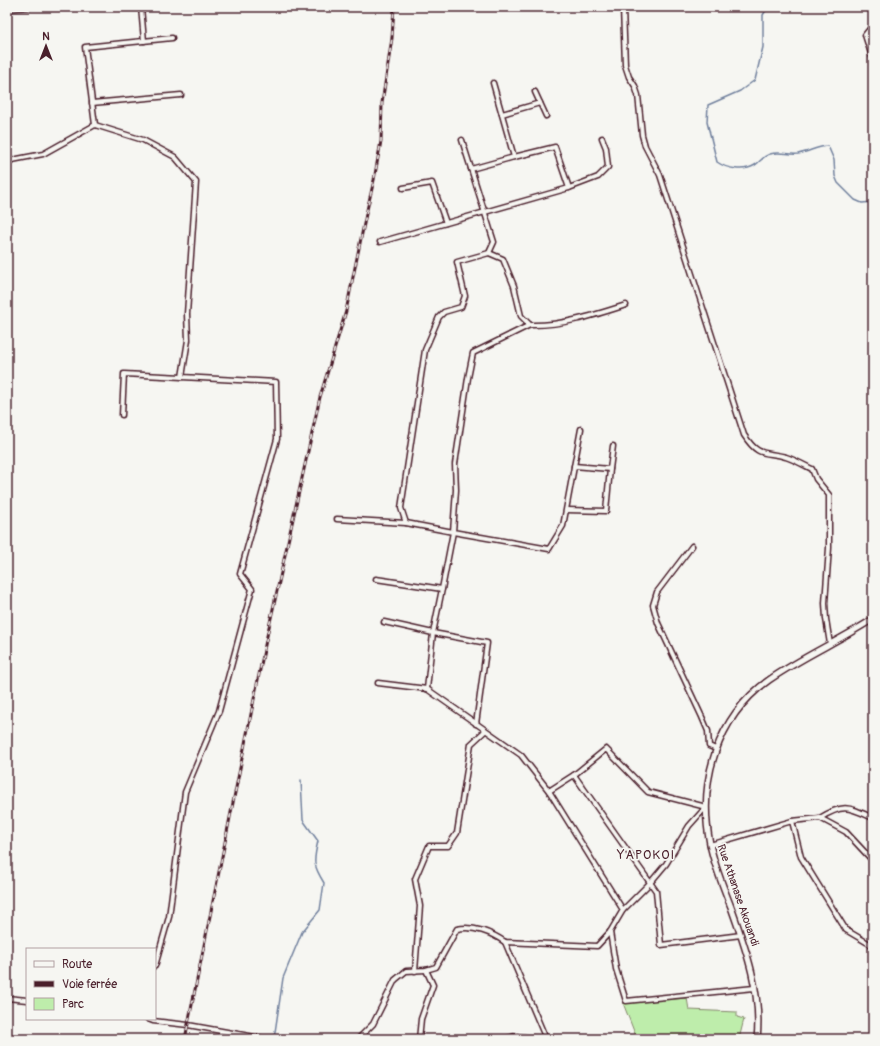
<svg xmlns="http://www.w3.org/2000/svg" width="880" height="1046" font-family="Pangolin,sans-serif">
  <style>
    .green { fill: #beedab; stroke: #84866b }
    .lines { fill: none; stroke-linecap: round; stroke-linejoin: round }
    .stream { stroke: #71809d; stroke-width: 1.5 }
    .minor-casing { stroke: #4a1f2b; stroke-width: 7 }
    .tertiary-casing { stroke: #4a1f2b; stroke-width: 8 }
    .minor { stroke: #f6f6f2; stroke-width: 4 }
    .tertiary { stroke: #f6f6f2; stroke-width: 5 }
    .rail-casing { stroke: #4a1f2b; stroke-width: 3 }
    .rail { stroke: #f6f6f2; stroke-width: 1.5; stroke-dasharray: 4.5; stroke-linecap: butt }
    .labels { text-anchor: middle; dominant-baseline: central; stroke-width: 3.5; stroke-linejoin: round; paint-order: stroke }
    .street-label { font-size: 11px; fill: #4a1f2b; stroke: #f6f6f2 }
    .quarter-label { font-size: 13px; letter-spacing: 1px; fill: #4a1f2b; stroke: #f6f6f2 }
  </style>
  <rect width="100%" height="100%" fill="#f6f6f2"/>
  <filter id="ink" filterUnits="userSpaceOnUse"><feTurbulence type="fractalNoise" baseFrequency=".025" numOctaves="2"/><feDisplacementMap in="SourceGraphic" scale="8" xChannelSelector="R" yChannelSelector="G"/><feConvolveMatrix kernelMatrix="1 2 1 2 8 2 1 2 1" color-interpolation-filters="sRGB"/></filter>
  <g filter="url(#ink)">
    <polygon class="green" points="687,998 689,1010 737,1012 737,1017 744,1019 739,1039 637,1039 623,1003"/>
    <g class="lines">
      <g class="stream">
        <path d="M768,7L763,15V47L755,80L740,91L708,105L707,122L717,162C727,169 744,172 755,165C761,161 763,156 770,154C779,151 789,155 798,154C809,152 818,146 828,146L834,160L835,176L838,183L855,200L862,203L873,202"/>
        <polyline points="873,385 871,388 873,408"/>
        <path d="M274,1039L283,978L302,932L320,910L324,883C313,865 313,862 318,841L303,820L301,780"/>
      </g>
      <g class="minor-casing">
        <g id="minor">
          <polyline points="141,7 144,41"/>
          <path d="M623,7L625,65L629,77L635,86L638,95L642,135L645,146L660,175L744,435C759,458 764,451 786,457C795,460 804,465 812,469L816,479L829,495V548L825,603L826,619L830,644"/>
          <polyline points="7,9 28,7"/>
          <polyline points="873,25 865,35 873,60"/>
          <polyline points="535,92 546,116"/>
          <polyline points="92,103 181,95"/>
          <polyline points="502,114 540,103"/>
          <polyline points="95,125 85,47 172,38"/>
          <polyline points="7,161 43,154 95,125 143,140 175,157 196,182 187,314 188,340 182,377 276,382 277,439 240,574 252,589 219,711 185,792 169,917 155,966"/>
          <polyline points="471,169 514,157 493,83"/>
          <polyline points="403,188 432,183 446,223"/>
          <polyline points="569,188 598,177 608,167 606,148 602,138"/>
          <polyline points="380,242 569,188 555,147 514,157"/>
          <path d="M489,253L503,259L514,286L521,316L530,325C562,326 595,315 626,305"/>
          <polyline points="530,325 473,353 468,378 455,464 456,490 453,532 549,549 563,526 581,429"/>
          <polyline points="122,415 124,374 182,377"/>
          <polyline points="574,466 610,469 613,446"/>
          <polyline points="567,510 606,511 610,469"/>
          <polyline points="337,519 406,523 453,532 442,589 376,579"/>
          <polyline points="406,523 401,508 425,350 439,317 444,312 461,307 465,296 457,262 489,253 494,242 462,140"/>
          <polyline points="692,546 657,592 653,605 658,623 702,717 708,731 709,746 716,749"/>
          <polyline points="384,622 433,633 442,589"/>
          <polyline points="378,683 427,689 521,755 549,791 623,910"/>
          <polyline points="427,689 433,633 487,643 476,724"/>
          <polyline points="574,775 656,891 661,945 741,935"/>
          <path d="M820,818C844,803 849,807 873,818"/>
          <polyline points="792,821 801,857 846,930 873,946"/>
          <polyline points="710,845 792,821 820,818 846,832 873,861"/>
          <polyline points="610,932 616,969 626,1001 754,988"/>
          <polyline points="505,942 546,1039"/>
          <polyline points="415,971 420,906 415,879 429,846 448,846 457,833 471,744 485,731"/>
          <polyline points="7,998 27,1000"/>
          <polyline points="148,1019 153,1021 188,1025 266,1039"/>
          <path d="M358,1039L373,1024L395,980L406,971L426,970L436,967L457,929C473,925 492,933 505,942L597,946L610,932L623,910L650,883L666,864L689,826L706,807L648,792L606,749L574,775L549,791"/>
          <polyline points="419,1039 421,1019 433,985 426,970"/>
          <polyline points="505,1039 515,1036 540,1039"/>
        </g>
      </g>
      <g class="tertiary-casing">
        <path id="tertiary" d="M757,1039C762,993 746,949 731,907C723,886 714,865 710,844C698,782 716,718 769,680C802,657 839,641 873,619"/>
      </g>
      <use href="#minor" class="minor"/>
      <use href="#tertiary" class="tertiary"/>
      <g class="rail-casing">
        <polyline id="rail" points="185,1039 265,645 320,397 346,311 366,214 374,180 381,141 382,103 392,38 394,7"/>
      </g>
      <use href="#rail" class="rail"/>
    </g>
  </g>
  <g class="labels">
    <g class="street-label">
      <text transform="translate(738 895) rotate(71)">Rue Athanase Akouandi</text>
    </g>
    <g class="quarter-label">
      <text x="646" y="855">YAPOKOI</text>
    </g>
  </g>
  <rect width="880" height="1046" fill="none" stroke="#f6f6f2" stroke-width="24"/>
  <rect x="12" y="12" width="856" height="1022" fill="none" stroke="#4a1f2b" stroke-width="1.5" filter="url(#ink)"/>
  <rect x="26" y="948" width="130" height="72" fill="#f6f6f2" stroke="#b1a0a2"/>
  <rect x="34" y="961" width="20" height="6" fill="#f6f6f2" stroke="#b1a0a2"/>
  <text x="62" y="968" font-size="12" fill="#4a1f2b">Route</text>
  <rect x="34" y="981" width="20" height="6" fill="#4a1f2b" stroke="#b1a0a2"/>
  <text x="62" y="988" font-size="12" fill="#4a1f2b">Voie ferrée</text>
  <rect x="34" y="998" width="20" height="12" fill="#beedab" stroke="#b1a0a2"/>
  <text x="62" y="1008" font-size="12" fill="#4a1f2b">Parc</text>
  <g transform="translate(46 46)" stroke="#f6f6f2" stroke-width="3" paint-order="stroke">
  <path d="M0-3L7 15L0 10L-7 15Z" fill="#4a1f2b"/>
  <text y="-6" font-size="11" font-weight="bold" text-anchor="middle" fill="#4a1f2b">N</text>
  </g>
</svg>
